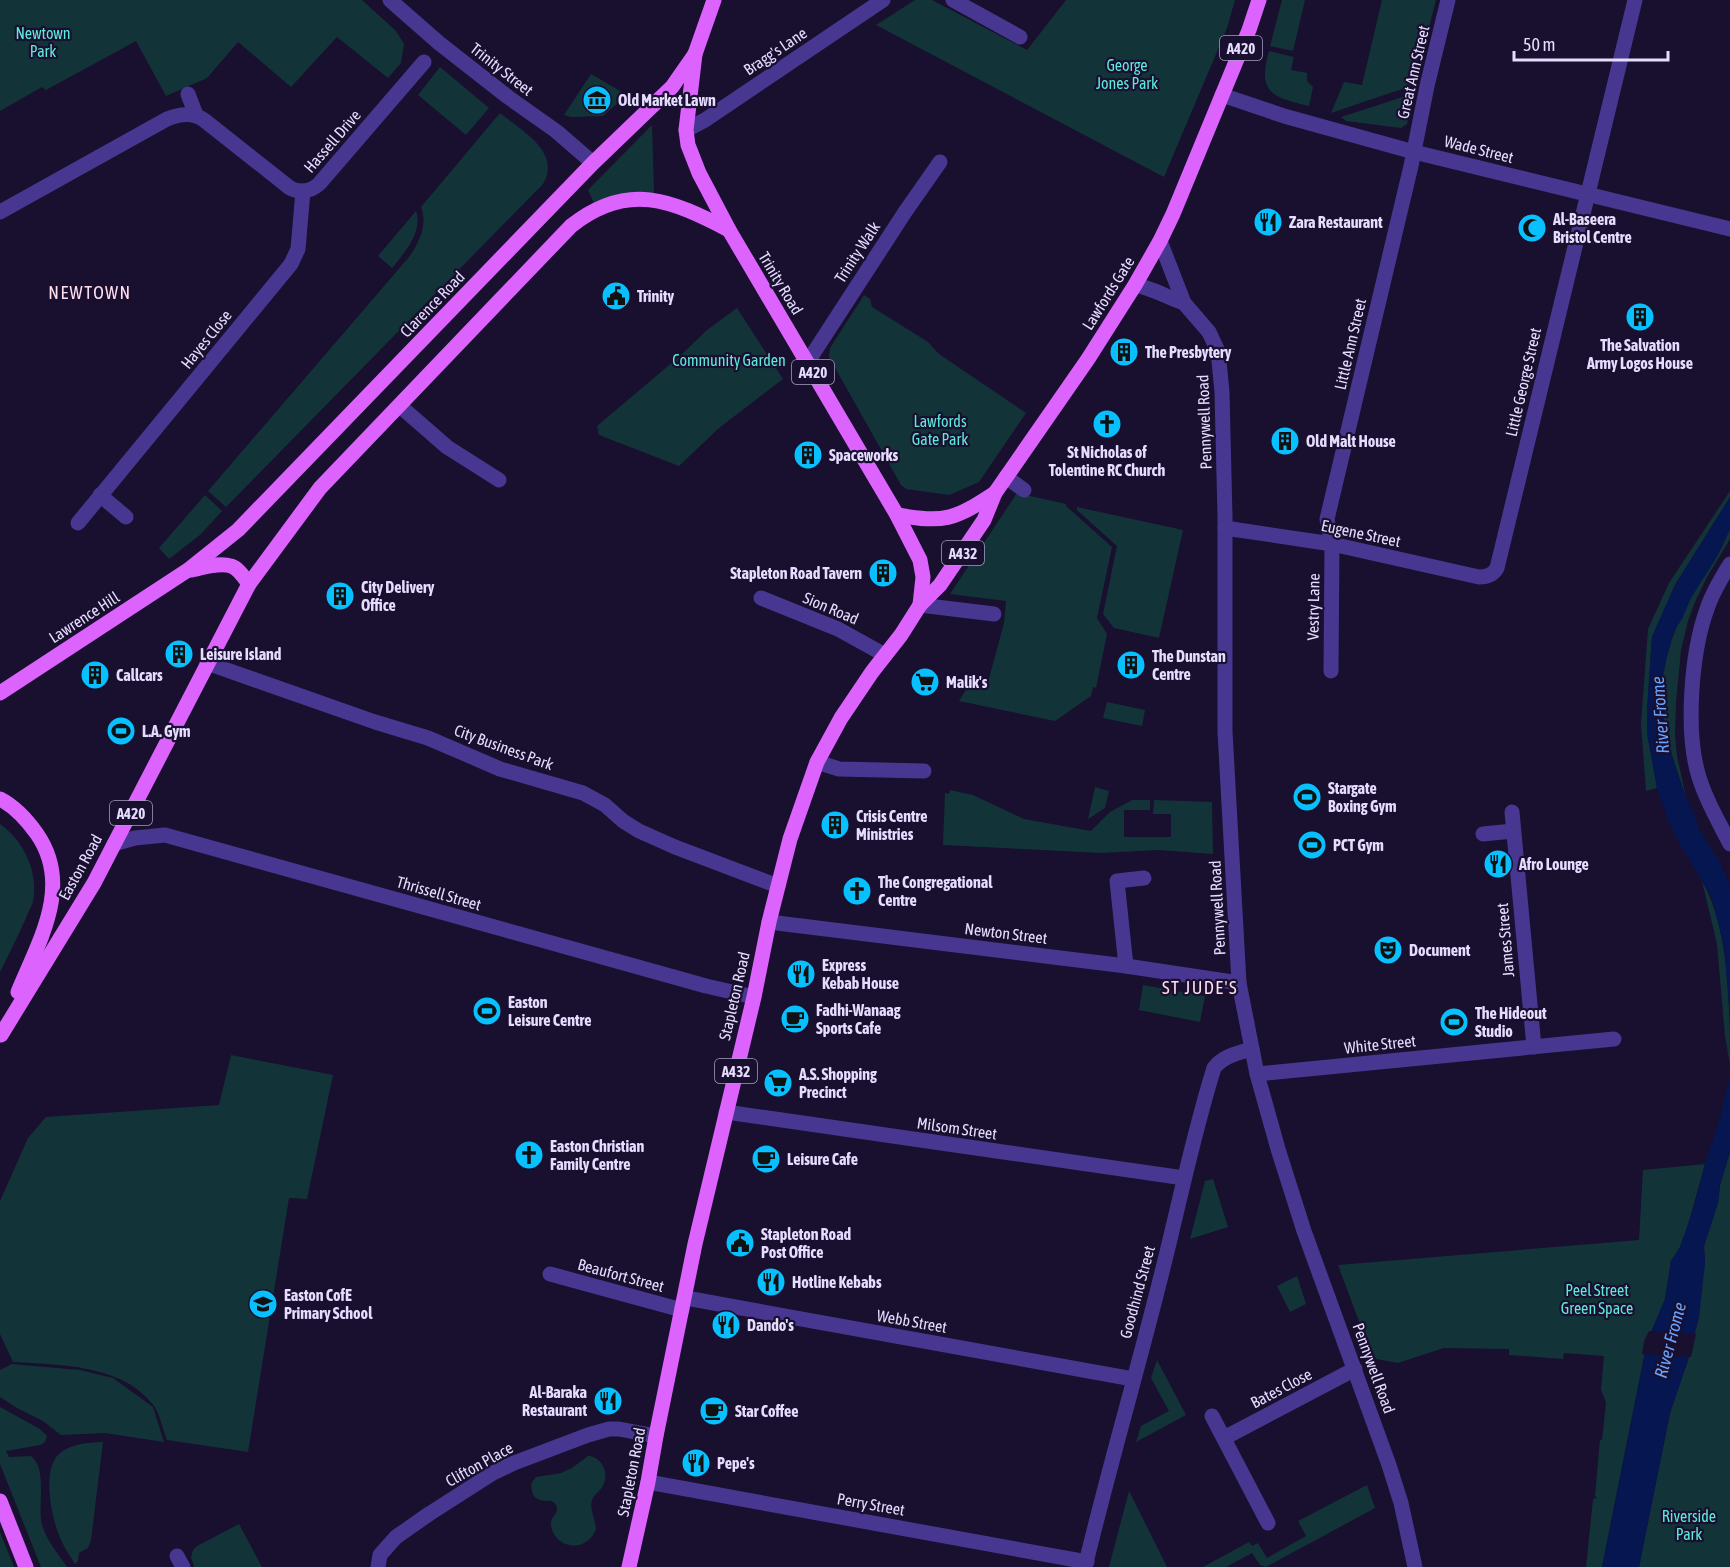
<svg xmlns="http://www.w3.org/2000/svg" width="1730" height="1567" font-family="'Asap Condensed',sans-serif">
  <style>
    .green { fill: #123438 }
    .water { fill: #061650 }
    .pier { fill: #190f2e }
    .lines { fill: none; stroke-linecap: round; stroke-linejoin: round }
    .minor { stroke: #483790; stroke-width: 15 }
    .major { stroke: #dd63ff; stroke-width: 15 }
    .labels { text-anchor: middle; dominant-baseline: central; stroke-width: 4.5; stroke-linejoin: round; paint-order: stroke }
    .shield { fill: #190f2e; stroke: #a89ec0; stroke-width: 1.5 }
    .shield-label { font-size: 15px; font-weight: bold; fill: #e6dcff }
    .park-label { font-size: 16px; fill: #5deadd; stroke: #190f2e }
    .street-label { font-size: 16px; fill: #e6dcff; stroke: #190f2e }
    .poi-label { font-size: 16px; font-weight: bold; fill: #e6dcff; stroke: #190f2e; text-anchor: start }
    .neighbourhood-label { font-size: 18px; letter-spacing: 1.5px; fill: #ffdeee; stroke: #190f2e }
    .water-label { font-size: 18px; font-style: italic; fill: #6aa3ff; stroke: #190f2e }
  </style>
  <rect width="100%" height="100%" fill="#190f2e"/>
  <g class="green">
    <polygon points="0,0 362,0 396,31 404,44 401,63 388,78 337,37 291,87 238,42 207,78 166,96 136,41 46,90 42,87 0,111"/>
    <polygon points="915,0 932,0 1027,50 1066,0 1235,0 1227,28 1164,177 876,25"/>
    <polygon points="1282,0 1305,0 1293,51 1270,46"/>
    <polygon points="1382,0 1436,0 1414,85 1331,113 1344,82 1362,85"/>
    <path d="M1269,51L1294,57L1291,70L1307,73V81L1313,87L1309,106C1272,97 1257,93 1269,51Z"/>
    <polygon points="440,67 489,108 466,135 418,95"/>
    <polygon points="591,74 627,95 603,116 571,117 564,115"/>
    <polygon points="1412,94 1407,124 1401,128 1346,121 1341,117"/>
    <path d="M500,113C521,130 562,152 543,184L226,507L208,491L409,257C419,242 428,225 421,207Z"/>
    <polygon points="652,125 654,194 620,195 594,203 588,190"/>
    <path d="M416,211C423,232 405,252 392,268L378,256Z"/>
    <polygon points="864,295 870,299 872,307 928,342 939,354 1026,413 979,482 949,495 906,489 901,485 829,357 830,348"/>
    <polygon points="737,308 783,379 719,428 679,466 599,435 597,426 681,355 707,330"/>
    <polygon points="1730,491 1730,497 1675,585 1652,637 1647,710 1647,733 1657,788 1646,791 1641,724 1648,629 1669,583"/>
    <polygon points="1017,493 1066,504 1066,506 1112,547 1097,618 1107,634 1096,688 1093,687 1091,696 1055,721 959,701 973,678 987,686 1004,623 1006,601 950,594"/>
    <polygon points="205,495 222,511 201,534 169,559 159,548"/>
    <polygon points="1077,507 1183,530 1159,638 1114,628 1103,614 1117,546 1077,510"/>
    <path d="M1730,529V539L1707,577L1695,602L1688,621L1681,650L1676,702L1675,735L1677,756L1686,797C1673,760 1659,720 1662,680C1665,651 1678,622 1691,597C1699,582 1710,569 1718,554C1723,546 1726,537 1730,529Z"/>
    <polygon points="1107,702 1145,710 1142,726 1103,718"/>
    <polygon points="1095,787 1109,791 1105,808 1088,819"/>
    <polygon points="950,790 973,795 1024,819 1091,831 1110,812 1132,800 1150,800 1150,810 1124,810 1124,837 1171,837 1171,814 1153,814 1154,800 1212,802 1213,854 1159,850 1101,853 943,845 945,793 949,794"/>
    <path d="M0,824C23,840 39,872 33,901C32,906 28,912 26,918C18,936 9,954 0,972Z"/>
    <path d="M1702,881C1730,930 1730,1009 1730,1065L1725,1036L1717,944Z"/>
    <polygon points="1143,985 1205,996 1200,1022 1139,1010"/>
    <path d="M231,1055L333,1075L307,1199L289,1198L248,1452L167,1440C163,1430 160,1415 154,1406C123,1364 59,1365 13,1362L0,1334V1201L28,1138L46,1117L219,1105Z"/>
    <polygon points="1730,1152 1730,1567 1639,1567 1670,1413 1688,1360 1705,1263 1704,1246 1718,1203 1720,1185"/>
    <polygon points="1705,1164 1688,1225 1680,1247 1671,1261 1665,1299 1647,1342 1602,1567 1586,1567 1593,1499 1597,1498 1595,1496 1600,1440 1602,1440 1606,1403 1601,1389 1604,1356 1564,1353 1563,1359 1509,1355 1509,1349 1444,1348 1398,1363 1376,1359 1360,1324 1338,1265 1639,1240 1643,1170"/>
    <polygon points="1213,1179 1228,1227 1190,1239 1205,1181"/>
    <polygon points="1297,1276 1306,1304 1290,1312 1277,1286"/>
    <polygon points="1157,1360 1186,1415 1136,1442 1141,1426 1169,1411 1151,1378"/>
    <polygon points="12,1364 80,1370 113,1378 153,1407 164,1442 105,1433 61,1435 43,1421 17,1408 0,1397 0,1370"/>
    <path d="M0,1407L40,1429L47,1436L45,1442L40,1445L6,1451L9,1457L31,1456C48,1469 37,1506 42,1525C47,1541 58,1554 67,1567H41L0,1464Z"/>
    <path d="M103,1442L91,1540L88,1548L79,1553L78,1561L75,1564C70,1556 65,1549 61,1540C52,1521 41,1470 59,1454C71,1443 88,1443 103,1442Z"/>
    <path d="M588,1456C601,1456 610,1473 603,1485C601,1491 594,1494 592,1500C589,1509 596,1520 596,1529C593,1536 590,1540 584,1543C569,1551 550,1539 551,1522C552,1516 557,1514 557,1509C557,1504 555,1504 552,1501C538,1501 532,1500 531,1484L536,1477L561,1473L572,1468Z"/>
    <polygon points="1367,1485 1375,1508 1266,1567 1260,1565 1252,1553 1226,1567 1203,1567 1249,1542 1252,1546 1258,1543 1267,1558 1306,1536 1298,1521"/>
    <polygon points="1129,1491 1167,1567 1109,1567"/>
    <polygon points="239,1524 262,1567 194,1567 191,1557 193,1550 197,1546"/>
    <polygon points="0,1532 14,1567 0,1567"/>
  </g>
  <g class="water">
    <polygon points="1730,497 1730,529 1718,555 1691,598 1682,619 1674,631 1667,657 1662,681 1664,720 1668,742 1675,766 1686,797 1694,813 1699,829 1720,862 1730,886 1730,1019 1724,945 1711,896 1682,848 1669,822 1657,788 1647,733 1647,710 1652,637 1675,585"/>
    <polygon points="1730,1074 1730,1152 1720,1185 1718,1203 1704,1246 1705,1263 1699,1318 1688,1360 1670,1413 1639,1567 1602,1567 1647,1342 1665,1299 1671,1261 1680,1247 1692,1213 1705,1164 1720,1118"/>
  </g>
  <polygon class="pier" points="1649,1331 1696,1334 1691,1357 1642,1354 1644,1341"/>
  <g class="lines">
    <g class="minor">
      <polyline points="390,0 439,43 508,97 556,131 593,163"/>
      <polyline points="953,0 1020,37"/>
      <polyline points="188,94 196,115"/>
      <polyline points="1222,95 1284,116 1414,152 1730,229"/>
      <polyline points="686,130 705,120 883,0"/>
      <path d="M0,212L167,119C180,114 192,112 204,120L290,188C300,193 310,192 319,184L424,62"/>
      <polyline points="1160,241 1184,303 1209,332 1217,349 1219,361 1222,392 1225,517 1225,732 1239,983 1257,1074 1278,1149 1304,1231 1389,1465 1401,1503 1415,1567"/>
      <path d="M1135,285C1152,288 1167,297 1184,303"/>
      <polyline points="807,363 905,212 940,162"/>
      <polyline points="400,406 447,447 499,480"/>
      <polyline points="1006,477 1024,490"/>
      <polyline points="100,495 126,517"/>
      <polyline points="78,523 291,264 298,249 303,191"/>
      <path d="M1225,528L1332,544L1479,577C1487,577 1493,575 1497,568L1635,0"/>
      <path d="M1730,564C1721,579 1712,593 1707,609C1691,653 1685,733 1699,777C1706,801 1719,822 1730,844"/>
      <polyline points="761,598 838,629 885,655"/>
      <polyline points="920,605 994,614"/>
      <polyline points="207,663 375,722 428,738 500,769 583,793 605,805 623,821 639,831 675,847 778,886"/>
      <polyline points="1331,671 1332,544 1327,519 1411,166 1427,86 1448,0"/>
      <polyline points="817,762 839,769 924,771"/>
      <polyline points="1512,812 1534,1047"/>
      <polyline points="1483,834 1513,831"/>
      <polyline points="114,844 135,838 165,835 706,986 754,997"/>
      <polyline points="769,922 1126,966 1239,983"/>
      <polyline points="1126,966 1117,881 1144,878"/>
      <polyline points="1257,1074 1614,1039"/>
      <polyline points="726,1112 1184,1178"/>
      <polyline points="550,1274 682,1310"/>
      <polyline points="686,1298 1133,1379"/>
      <polyline points="1212,1416 1268,1523"/>
      <polyline points="1224,1438 1355,1369"/>
      <polyline points="648,1482 1087,1562"/>
      <polyline points="177,1556 183,1567"/>
      <polyline points="378,1567 380,1555 396,1537 429,1514 493,1473 514,1463 588,1435 609,1429 619,1429 656,1436"/>
      <path d="M1085,1567C1108,1471 1136,1376 1160,1280C1178,1210 1192,1138 1214,1068C1223,1056 1238,1053 1252,1049"/>
    </g>
    <g class="major">
      <polyline points="714,0 695,54 686,130 688,145 699,173 729,230 897,515 920,560 923,577 920,605"/>
      <path d="M897,515C945,523 954,520 995,493"/>
      <path d="M191,570C202,568 219,562 231,566C238,568 244,577 249,584"/>
      <polyline points="0,693 188,570 238,530 593,163 672,87 695,54"/>
      <path d="M0,799C16,807 27,820 37,834C73,886 39,941 18,992"/>
      <path d="M1,1035L94,883L249,584L320,488L571,226C628,181 671,200 729,230"/>
      <polyline points="0,1501 26,1567"/>
      <polyline points="629,1567 648,1482 656,1436 695,1244 754,997 769,922 790,839 817,762 841,718 872,672 901,635 920,605 940,585 984,520 995,493 1088,359 1135,285 1160,241 1173,214 1249,30 1259,0"/>
    </g>
  </g>
  <defs>
    <g id="museum-disc" transform="scale(1.5)"><circle r="9.5" fill="#08c0ff" stroke="#190f2e"/><path d="M0-6L6-3V-2H-6V-3ZM-5-1h2V3h-2ZM-1-1h2V3h-2ZM3-1h2V3H3ZM-6 4H6V6H-6Z" fill="#111"/></g>
    <g id="restaurant-disc" transform="scale(1.5)"><circle r="9.5" fill="#08c0ff" stroke="#190f2e"/><path d="M-5-6h1v4h1v-4h1v4h1v-4h1v5L-1.5 .5V6h-2V.5L-5-1ZM5-6V6H3V1.5H1.5Q1.5-4 5-6Z" fill="#111"/></g>
    <g id="mosque-disc" transform="scale(1.5)"><circle r="9.5" fill="#08c0ff" stroke="#190f2e"/><path d="M3.5-4.9A6 6 0 1 0 3.5 4.9A5 5 0 1 1 3.5-4.9Z" fill="#111"/></g>
    <g id="civic-disc" transform="scale(1.5)"><circle r="9.5" fill="#08c0ff" stroke="#190f2e"/><path d="M-.6-6.5H3V-4.5H.6V-3L4-1V1h2V6H-6V1h2V-1L-.6-3ZM-1.2 2.5V6h2.4V2.5Z" fill="#111"/></g>
    <g id="building-disc" transform="scale(1.5)"><circle r="9.5" fill="#08c0ff" stroke="#190f2e"/><path d="M-4-6H4V6H1V3H-1V6H-4ZM-2.5-4.3h1.7v1.8h-1.7ZM.8-4.3h1.7v1.8H.8ZM-2.5-1h1.7V.8h-1.7ZM.8-1h1.7V.8H.8Z" fill="#111"/></g>
    <g id="church-disc" transform="scale(1.5)"><circle r="9.5" fill="#08c0ff" stroke="#190f2e"/><path d="M-1.2-6h2.4v3.5h3.3v2.4h-3.3V6h-2.4V-.1h-3.3v-2.4h3.3Z" fill="#111"/></g>
    <g id="supermarket-disc" transform="scale(1.5)"><circle r="9.5" fill="#08c0ff" stroke="#190f2e"/><path d="M-6-5.5h2.5l.6 2H6L4.5 2H-2.5L-4.4-4H-6ZM-1.5 3.2a1.3 1.3 0 1 0 .1 0ZM3 3.2a1.3 1.3 0 1 0 .1 0Z" fill="#111"/></g>
    <g id="stadium-disc" transform="scale(1.5)"><circle r="9.5" fill="#08c0ff" stroke="#190f2e"/><path d="M0-5a6.5 5 0 1 0 0 10a6.5 5 0 1 0 0-10ZM-3.5-1.8h7v3.6h-7Z" fill="#111"/></g>
    <g id="theatre-disc" transform="scale(1.5)"><circle r="9.5" fill="#08c0ff" stroke="#190f2e"/><path d="M-5-5.5Q0-4 5-5.5V0Q5 5 0 6Q-5 5-5 0ZM-3.3-2.5H-1v1.5H-3.3ZM1-2.5H3.3v1.5H1ZM-2.8 1Q0 5.5 2.8 1Z" fill="#111"/></g>
    <g id="cafe-disc" transform="scale(1.5)"><circle r="9.5" fill="#08c0ff" stroke="#190f2e"/><path d="M-5.5-4.5H6V0H3Q3 3.5 0 3.5H-2.5Q-5.5 3.5-5.5 0ZM3-3.2v2h1.7v-2ZM-6 4.5H4V6H-6Z" fill="#111"/></g>
    <g id="school-disc" transform="scale(1.5)"><circle r="9.5" fill="#08c0ff" stroke="#190f2e"/><path d="M0-5L7-2L0 1L-7-2ZM-4 1L0 2.5L4 1V4Q0 6-4 4Z" fill="#111"/></g>
  </defs>
  <g fill-rule="evenodd">
    <use href="#museum-disc" x="597" y="100"/>
    <use href="#restaurant-disc" x="1268" y="222"/>
    <use href="#mosque-disc" x="1532" y="228"/>
    <use href="#civic-disc" x="616" y="296"/>
    <use href="#building-disc" x="1640" y="317"/>
    <use href="#building-disc" x="1124" y="352"/>
    <use href="#church-disc" x="1107" y="424"/>
    <use href="#building-disc" x="1285" y="441"/>
    <use href="#building-disc" x="808" y="455"/>
    <use href="#building-disc" x="883" y="573"/>
    <use href="#building-disc" x="340" y="596"/>
    <use href="#building-disc" x="179" y="654"/>
    <use href="#building-disc" x="1131" y="665"/>
    <use href="#building-disc" x="95" y="675"/>
    <use href="#supermarket-disc" x="925" y="682"/>
    <use href="#stadium-disc" x="121" y="731"/>
    <use href="#stadium-disc" x="1307" y="797"/>
    <use href="#building-disc" x="835" y="825"/>
    <use href="#stadium-disc" x="1312" y="845"/>
    <use href="#restaurant-disc" x="1498" y="864"/>
    <use href="#church-disc" x="857" y="891"/>
    <use href="#theatre-disc" x="1388" y="950"/>
    <use href="#restaurant-disc" x="801" y="974"/>
    <use href="#stadium-disc" x="487" y="1011"/>
    <use href="#cafe-disc" x="795" y="1019"/>
    <use href="#stadium-disc" x="1454" y="1022"/>
    <use href="#supermarket-disc" x="778" y="1083"/>
    <use href="#church-disc" x="529" y="1155"/>
    <use href="#cafe-disc" x="766" y="1159"/>
    <use href="#civic-disc" x="740" y="1243"/>
    <use href="#restaurant-disc" x="771" y="1282"/>
    <use href="#school-disc" x="263" y="1304"/>
    <use href="#restaurant-disc" x="726" y="1325"/>
    <use href="#restaurant-disc" x="608" y="1401"/>
    <use href="#cafe-disc" x="714" y="1411"/>
    <use href="#restaurant-disc" x="696" y="1463"/>
  </g>
  <g class="labels">
    <g class="shield">
      <rect x="1220" y="36" width="42" height="24" rx="4.5"/>
      <rect x="792" y="360" width="42" height="24" rx="4.5"/>
      <rect x="942" y="541" width="42" height="24" rx="4.5"/>
      <rect x="110" y="801" width="42" height="24" rx="4.5"/>
      <rect x="715" y="1059" width="42" height="24" rx="4.5"/>
    </g>
    <g class="shield-label">
      <text x="1241" y="48">A420</text>
      <text x="813" y="372">A420</text>
      <text x="963" y="553">A432</text>
      <text x="131" y="813">A420</text>
      <text x="736" y="1071">A432</text>
    </g>
    <g class="park-label">
      <text x="43" y="33">Newtown<tspan x="43" dy="18">Park</tspan></text>
      <text x="1127" y="65">George<tspan x="1127" dy="18">Jones Park</tspan></text>
      <text x="729" y="360">Community Garden</text>
      <text x="940" y="421">Lawfords<tspan x="940" dy="18">Gate Park</tspan></text>
      <text x="1597" y="1290">Peel Street<tspan x="1597" dy="18">Green Space</tspan></text>
      <text x="1689" y="1516">Riverside<tspan x="1689" dy="18">Park</tspan></text>
    </g>
    <g class="street-label">
      <text transform="translate(775 51) rotate(-34)">Bragg's Lane</text>
      <text transform="translate(502 69) rotate(38)">Trinity Street</text>
      <text transform="translate(1413 72) rotate(-77)">Great Ann Street</text>
      <text transform="translate(332 141) rotate(-49)">Hassell Drive</text>
      <text transform="translate(1479 149) rotate(14)">Wade Street</text>
      <text transform="translate(857 252) rotate(-57)">Trinity Walk</text>
      <text transform="translate(781 283) rotate(59)">Trinity Road</text>
      <text transform="translate(1108 293) rotate(-58)">Lawfords Gate</text>
      <text transform="translate(432 304) rotate(-46)">Clarence Road</text>
      <text transform="translate(206 339) rotate(-51)">Hayes Close</text>
      <text transform="translate(1350 344) rotate(-77)">Little Ann Street</text>
      <text transform="translate(1523 382) rotate(-77)">Little George Street</text>
      <text transform="translate(1204 422) rotate(-92)">Pennywell Road</text>
      <text transform="translate(1361 533) rotate(12)">Eugene Street</text>
      <text transform="translate(1313 607) rotate(-89)">Vestry Lane</text>
      <text transform="translate(831 608) rotate(23)">Sion Road</text>
      <text transform="translate(84 617) rotate(-33)">Lawrence Hill</text>
      <text transform="translate(504 747) rotate(20)">City Business Park</text>
      <text transform="translate(80 867) rotate(-61)">Easton Road</text>
      <text transform="translate(439 893) rotate(16)">Thrissell Street</text>
      <text transform="translate(1217 908) rotate(-93)">Pennywell Road</text>
      <text transform="translate(1006 933) rotate(7)">Newton Street</text>
      <text transform="translate(1505 940) rotate(-95)">James Street</text>
      <text transform="translate(734 996) rotate(-77)">Stapleton Road</text>
      <text transform="translate(1380 1044) rotate(-6)">White Street</text>
      <text transform="translate(957 1128) rotate(8)">Milsom Street</text>
      <text transform="translate(621 1275) rotate(15)">Beaufort Street</text>
      <text transform="translate(1137 1292) rotate(-75)">Goodhind Street</text>
      <text transform="translate(912 1321) rotate(10)">Webb Street</text>
      <text transform="translate(1374 1368) rotate(70)">Pennywell Road</text>
      <text transform="translate(1281 1388) rotate(-28)">Bates Close</text>
      <text transform="translate(479 1464) rotate(-29)">Clifton Place</text>
      <text transform="translate(631 1472) rotate(-79)">Stapleton Road</text>
      <text transform="translate(871 1504) rotate(10)">Perry Street</text>
    </g>
    <g class="poi-label">
      <text x="618" y="100">Old Market Lawn</text>
      <text x="1553" y="219">Al-Baseera<tspan x="1553" dy="18">Bristol Centre</tspan></text>
      <text x="1289" y="222">Zara Restaurant</text>
      <text x="637" y="296">Trinity</text>
      <text x="1640" y="345" text-anchor="middle">The Salvation<tspan x="1640" dy="18">Army Logos House</tspan></text>
      <text x="1145" y="352">The Presbytery</text>
      <text x="1306" y="441">Old Malt House</text>
      <text x="1107" y="452" text-anchor="middle">St Nicholas of<tspan x="1107" dy="18">Tolentine RC Church</tspan></text>
      <text x="829" y="455">Spaceworks</text>
      <text x="862" y="573" text-anchor="end">Stapleton Road Tavern</text>
      <text x="361" y="587">City Delivery<tspan x="361" dy="18">Office</tspan></text>
      <text x="200" y="654">Leisure Island</text>
      <text x="1152" y="656">The Dunstan<tspan x="1152" dy="18">Centre</tspan></text>
      <text x="116" y="675">Callcars</text>
      <text x="946" y="682">Malik's</text>
      <text x="142" y="731">L.A. Gym</text>
      <text x="1328" y="788">Stargate<tspan x="1328" dy="18">Boxing Gym</tspan></text>
      <text x="856" y="816">Crisis Centre<tspan x="856" dy="18">Ministries</tspan></text>
      <text x="1333" y="845">PCT Gym</text>
      <text x="1519" y="864">Afro Lounge</text>
      <text x="878" y="882">The Congregational<tspan x="878" dy="18">Centre</tspan></text>
      <text x="1409" y="950">Document</text>
      <text x="822" y="965">Express<tspan x="822" dy="18">Kebab House</tspan></text>
      <text x="508" y="1002">Easton<tspan x="508" dy="18">Leisure Centre</tspan></text>
      <text x="816" y="1010">Fadhi-Wanaag<tspan x="816" dy="18">Sports Cafe</tspan></text>
      <text x="1475" y="1013">The Hideout<tspan x="1475" dy="18">Studio</tspan></text>
      <text x="799" y="1074">A.S. Shopping<tspan x="799" dy="18">Precinct</tspan></text>
      <text x="550" y="1146">Easton Christian<tspan x="550" dy="18">Family Centre</tspan></text>
      <text x="787" y="1159">Leisure Cafe</text>
      <text x="761" y="1234">Stapleton Road<tspan x="761" dy="18">Post Office</tspan></text>
      <text x="792" y="1282">Hotline Kebabs</text>
      <text x="284" y="1295">Easton CofE<tspan x="284" dy="18">Primary School</tspan></text>
      <text x="747" y="1325">Dando's</text>
      <text x="587" y="1392" text-anchor="end">Al-Baraka<tspan x="587" dy="18">Restaurant</tspan></text>
      <text x="735" y="1411">Star Coffee</text>
      <text x="717" y="1463">Pepe's</text>
    </g>
    <g class="neighbourhood-label">
      <text x="90" y="292">NEWTOWN</text>
      <text x="1200" y="987">ST JUDE'S</text>
    </g>
    <g class="water-label">
      <text transform="translate(1660 715) rotate(-94)">River Frome</text>
      <text transform="translate(1670 1340) rotate(-75)">River Frome</text>
    </g>
  </g>
  <path d="M1514 51v9h154v-9" fill="none" stroke="#e6dcff" stroke-width="3"/>
  <text x="1523" y="51" font-size="18" fill="#e6dcff" stroke="#190f2e" stroke-width="4.5" paint-order="stroke">50 m</text>
</svg>
